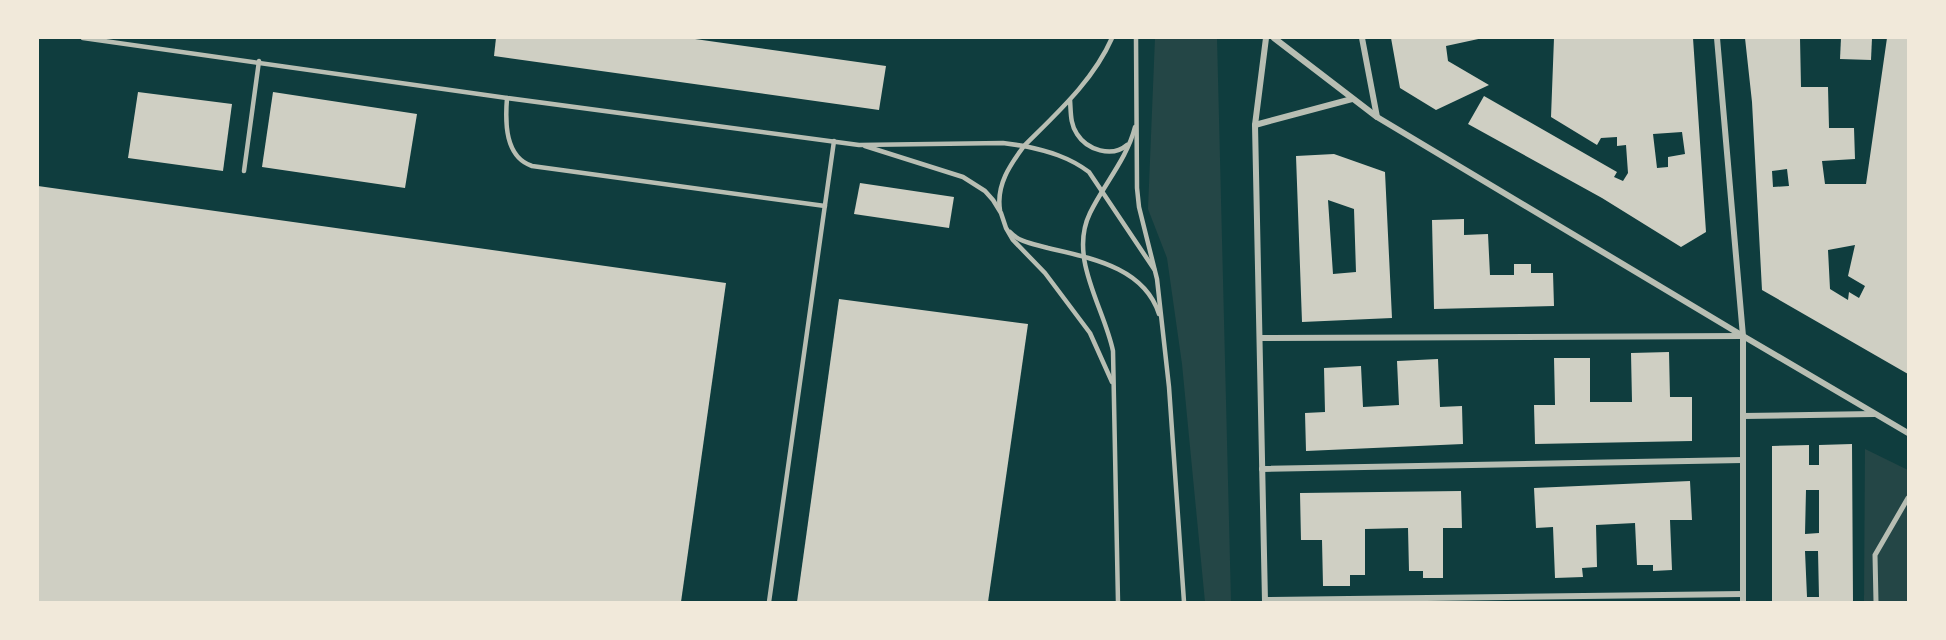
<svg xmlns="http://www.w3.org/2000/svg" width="1946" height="640" font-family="'Crimson Pro',serif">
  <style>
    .green { fill: #244646 }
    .building { fill: #cfcfc3; fill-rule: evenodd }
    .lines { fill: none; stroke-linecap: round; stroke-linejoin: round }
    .service { stroke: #b8beb3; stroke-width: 4.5 }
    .pedestrian { stroke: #b8beb3; stroke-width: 5 }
    .minor { stroke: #b8beb3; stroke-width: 6 }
  </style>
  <rect width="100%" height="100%" fill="#0f3d3e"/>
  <g class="green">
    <polygon points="1155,38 1217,38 1231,602 1205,602 1182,364 1167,258 1148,209"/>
    <polygon points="1865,449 1908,470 1908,602 1864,602"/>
  </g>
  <g class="building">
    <polygon points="496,38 688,38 886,66 879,110 494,56"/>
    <polygon points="1391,38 1483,38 1446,46 1448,61 1489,85 1436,110 1400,88"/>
    <path d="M1554,38H1693L1706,232L1681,247L1602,198L1468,124L1484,96L1617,172L1614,177L1623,181L1628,173L1626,145L1617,146V137L1601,138L1597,145L1551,117ZM1682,132L1685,154L1668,157V167L1657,168L1653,134Z"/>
    <path d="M1745,38H1800L1801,87H1828L1829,128H1854L1855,159L1822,161L1825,184H1866L1887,38H1908V374L1762,290L1752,102ZM1787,169L1789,186L1773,187L1772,171ZM1855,245L1848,276L1865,286L1859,298L1849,292L1848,300L1830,289L1828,250Z"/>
    <polygon points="1841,38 1872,38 1871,60 1840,59"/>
    <polygon points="138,92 232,104 223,171 128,158"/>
    <polygon points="273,92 417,114 405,188 262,167"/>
    <path d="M1334,154L1385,172L1392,318L1302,322L1296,156ZM1328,200L1354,209L1356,272L1333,274Z"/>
    <polygon points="860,183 954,197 949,228 854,214"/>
    <polygon points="38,186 726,283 681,602 38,602"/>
    <polygon points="1464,219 1464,235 1488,234 1490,275 1514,275 1514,264 1531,264 1531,273 1553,273 1554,306 1434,309 1432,220"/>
    <polygon points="839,299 1028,324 988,602 797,602"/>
    <polygon points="1669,352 1670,397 1692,397 1692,441 1535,444 1534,405 1555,405 1554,358 1590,358 1590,402 1632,402 1631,353"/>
    <polygon points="1438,359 1440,407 1462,406 1463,444 1306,451 1305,413 1325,412 1324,368 1361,366 1363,407 1399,405 1397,361"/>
    <path d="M1852,444L1853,602H1772V446L1809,445V465H1819V445ZM1806,490H1819V533L1805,534ZM1805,551H1818L1819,597H1807Z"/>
    <polygon points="1690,481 1692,520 1670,520 1672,570 1653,571 1653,565 1637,565 1635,523 1596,525 1597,567 1582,568 1583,577 1555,578 1553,527 1536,528 1534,488"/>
    <polygon points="1461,491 1462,528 1443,528 1443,578 1423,578 1423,571 1409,571 1408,528 1365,529 1365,575 1350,575 1350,586 1323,586 1322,540 1301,540 1300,493"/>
  </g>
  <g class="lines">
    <g class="service">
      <path d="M83,38L507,98L859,145L1003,143L1024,146C1057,113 1093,81 1112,38"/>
      <polyline points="1136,38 1137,188 1139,207 1157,279 1169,387 1184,602"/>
      <path d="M507,98C505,123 505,157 532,166L825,206"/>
      <path d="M1070,100C1071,112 1070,124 1077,134C1087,150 1112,158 1127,145"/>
      <polyline points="865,146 963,177 985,191 993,200 1001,213 1006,228 1013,240 1045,273 1090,333 1112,382"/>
      <polyline points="244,171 259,61"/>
      <path d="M1000,210C996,185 1010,165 1024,146C1048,151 1069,157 1089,172L1154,269"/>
      <path d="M1010,232C1020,243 1035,244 1048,248C1090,258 1144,267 1159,314"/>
      <polyline points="769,602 834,141"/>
      <path d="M1118,602L1113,351C1104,307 1068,258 1090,213C1104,184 1127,159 1135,127"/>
    </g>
    <polyline class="pedestrian" points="1876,602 1875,555 1908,498"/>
    <g class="minor">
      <polyline points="1274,38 1377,117 1743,336 1908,433"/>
      <polyline points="1362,38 1377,117"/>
      <polyline points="1717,38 1743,336 1743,602"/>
      <polyline points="1255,125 1352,99"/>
      <polyline points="1260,338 1742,336"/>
      <polyline points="1743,416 1874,414"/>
      <polyline points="1262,469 1743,460"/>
      <polyline points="1265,600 1743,594"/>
      <polyline points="1265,602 1255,125 1266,38"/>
    </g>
  </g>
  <rect width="1946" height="640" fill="none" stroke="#f1e9da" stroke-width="78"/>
</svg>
